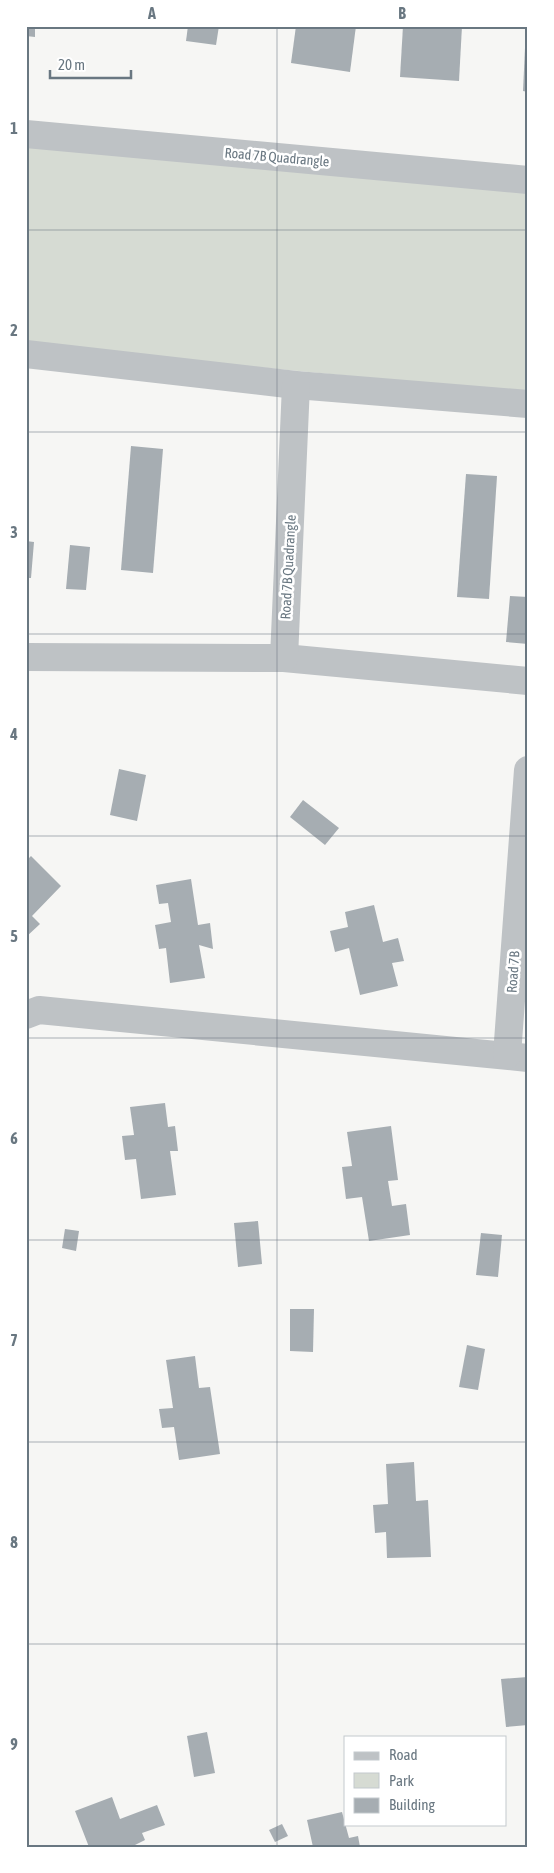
<svg xmlns="http://www.w3.org/2000/svg" width="554" height="1873" font-family="'Asap Condensed',sans-serif">
  <style>
    .green { fill: #d6dbd3 }
    .building { fill: #a6adb2 }
    .lines { fill: none; stroke-linecap: round; stroke-linejoin: round }
    .street { stroke: #bec2c5; stroke-width: 28 }
    .grid { fill: none; stroke: #697781; stroke-width: 1; stroke-opacity: 0.55 }
    .labels { text-anchor: middle; dominant-baseline: central; stroke-width: 5; stroke-linejoin: round; paint-order: stroke }
    .street-label { font-size: 14px; fill: #697781; stroke: #fff }
    .neatline { fill: none; stroke: #697781; stroke-width: 2 }
    .grid-label { font-size: 16px; text-anchor: middle; font-weight: bold; fill: #697781 }
  </style>
  <rect width="100%" height="100%" fill="#f6f6f4"/>
  <polygon class="green" points="26,142 528,188 528,393 26,345"/>
  <g class="building">
    <polygon points="26,26 35,26 35,37 26,36"/>
    <polygon points="188,26 219,26 216,45 186,41"/>
    <polygon points="296,26 356,26 350,72 291,63"/>
    <polygon points="403,26 462,26 459,81 400,77"/>
    <polygon points="526,26 528,26 528,92 523,91"/>
    <polygon points="131,446 163,449 153,573 121,570"/>
    <polygon points="466,474 497,476 489,599 457,597"/>
    <polygon points="26,541 34,542 31,578 26,578"/>
    <polygon points="70,545 90,547 86,590 66,589"/>
    <polygon points="510,596 528,597 528,644 506,642"/>
    <polygon points="119,769 146,775 137,821 110,815"/>
    <polygon points="303,800 339,828 325,845 290,817"/>
    <polygon points="31,856 61,886 32,916 40,924 26,937 26,861"/>
    <polygon points="191,879 198,925 210,923 213,949 199,945 205,978 170,983 166,948 159,949 155,925 171,922 168,903 159,904 156,885"/>
    <polygon points="374,905 383,942 398,938 404,961 392,963 398,986 360,995 349,948 335,952 330,931 348,927 345,912"/>
    <polygon points="165,1103 168,1127 175,1126 178,1151 170,1151 176,1195 141,1199 136,1159 125,1160 122,1136 134,1135 130,1107"/>
    <polygon points="391,1126 398,1180 388,1181 392,1206 406,1204 410,1235 369,1241 362,1197 346,1199 342,1167 352,1166 347,1132"/>
    <polygon points="258,1221 262,1264 238,1267 234,1223"/>
    <polygon points="65,1229 79,1231 76,1251 62,1248"/>
    <polygon points="481,1233 502,1235 498,1277 476,1275"/>
    <polygon points="290,1309 314,1309 313,1352 290,1351"/>
    <polygon points="467,1345 485,1349 478,1390 459,1387"/>
    <polygon points="195,1356 199,1388 210,1387 220,1454 179,1460 174,1427 162,1428 159,1409 173,1408 166,1360"/>
    <polygon points="414,1462 416,1501 428,1500 431,1557 387,1558 386,1532 375,1533 373,1505 388,1504 386,1464"/>
    <polygon points="528,1677 528,1725 506,1727 501,1679"/>
    <polygon points="207,1732 215,1773 194,1777 187,1736"/>
    <polygon points="112,1797 120,1819 157,1805 165,1825 142,1833 145,1840 131,1847 89,1847 75,1811"/>
    <polygon points="342,1812 349,1838 358,1836 360,1847 313,1847 307,1820"/>
    <polygon points="282,1824 288,1836 275,1842 269,1830"/>
  </g>
  <g class="lines">
    <g class="street">
      <polyline points="26,134 528,180"/>
      <polyline points="26,354 296,385 528,404"/>
      <polyline points="26,657 284,658 528,681"/>
      <polyline points="284,658 296,385"/>
      <polyline points="26,1015 39,1010 528,1058"/>
      <polyline points="507,1055 528,770"/>
    </g>
  </g>
  <path class="grid" d="M277,26V1847M26,230H528M26,432H528M26,634H528M26,836H528M26,1038H528M26,1240H528M26,1442H528M26,1644H528"/>
  <g class="labels">
    <g class="street-label">
      <text transform="translate(277 157) rotate(5)">Road 7B Quadrangle</text>
      <text transform="translate(288 567) rotate(-87)">Road 7B Quadrangle</text>
      <text transform="translate(513 972) rotate(-86)">Road 7B</text>
    </g>
  </g>
  <rect width="554" height="1873" fill="none" stroke="#ffffff" stroke-width="55"/>
  <rect x="344" y="1736" width="162" height="90" fill="#ffffff" stroke="#c3c9cd"/>
  <rect x="354" y="1752" width="25" height="8" fill="#bec2c5" stroke="#c3c9cd"/>
  <text x="389" y="1760" font-size="15" fill="#697781">Road</text>
  <rect x="354" y="1773" width="25" height="15" fill="#d6dbd3" stroke="#c3c9cd"/>
  <text x="389" y="1786" font-size="15" fill="#697781">Park</text>
  <rect x="354" y="1798" width="25" height="15" fill="#a6adb2" stroke="#c3c9cd"/>
  <text x="389" y="1810" font-size="15" fill="#697781">Building</text>
  <path d="M50 70v8h81v-8" fill="none" stroke="#697781" stroke-width="2.5"/>
  <text x="58" y="70" font-size="15" fill="#697781" stroke="#ffffff" stroke-width="4" paint-order="stroke">20 m</text>
  <rect x="28" y="28" width="498" height="1818" class="neatline"/>
  <g class="grid-label">
    <text x="152" y="19">A</text>
    <text x="402" y="19">B</text>
    <text x="14" y="134">1</text>
    <text x="14" y="336">2</text>
    <text x="14" y="538">3</text>
    <text x="14" y="740">4</text>
    <text x="14" y="942">5</text>
    <text x="14" y="1144">6</text>
    <text x="14" y="1346">7</text>
    <text x="14" y="1548">8</text>
    <text x="14" y="1750">9</text>
  </g>
</svg>
